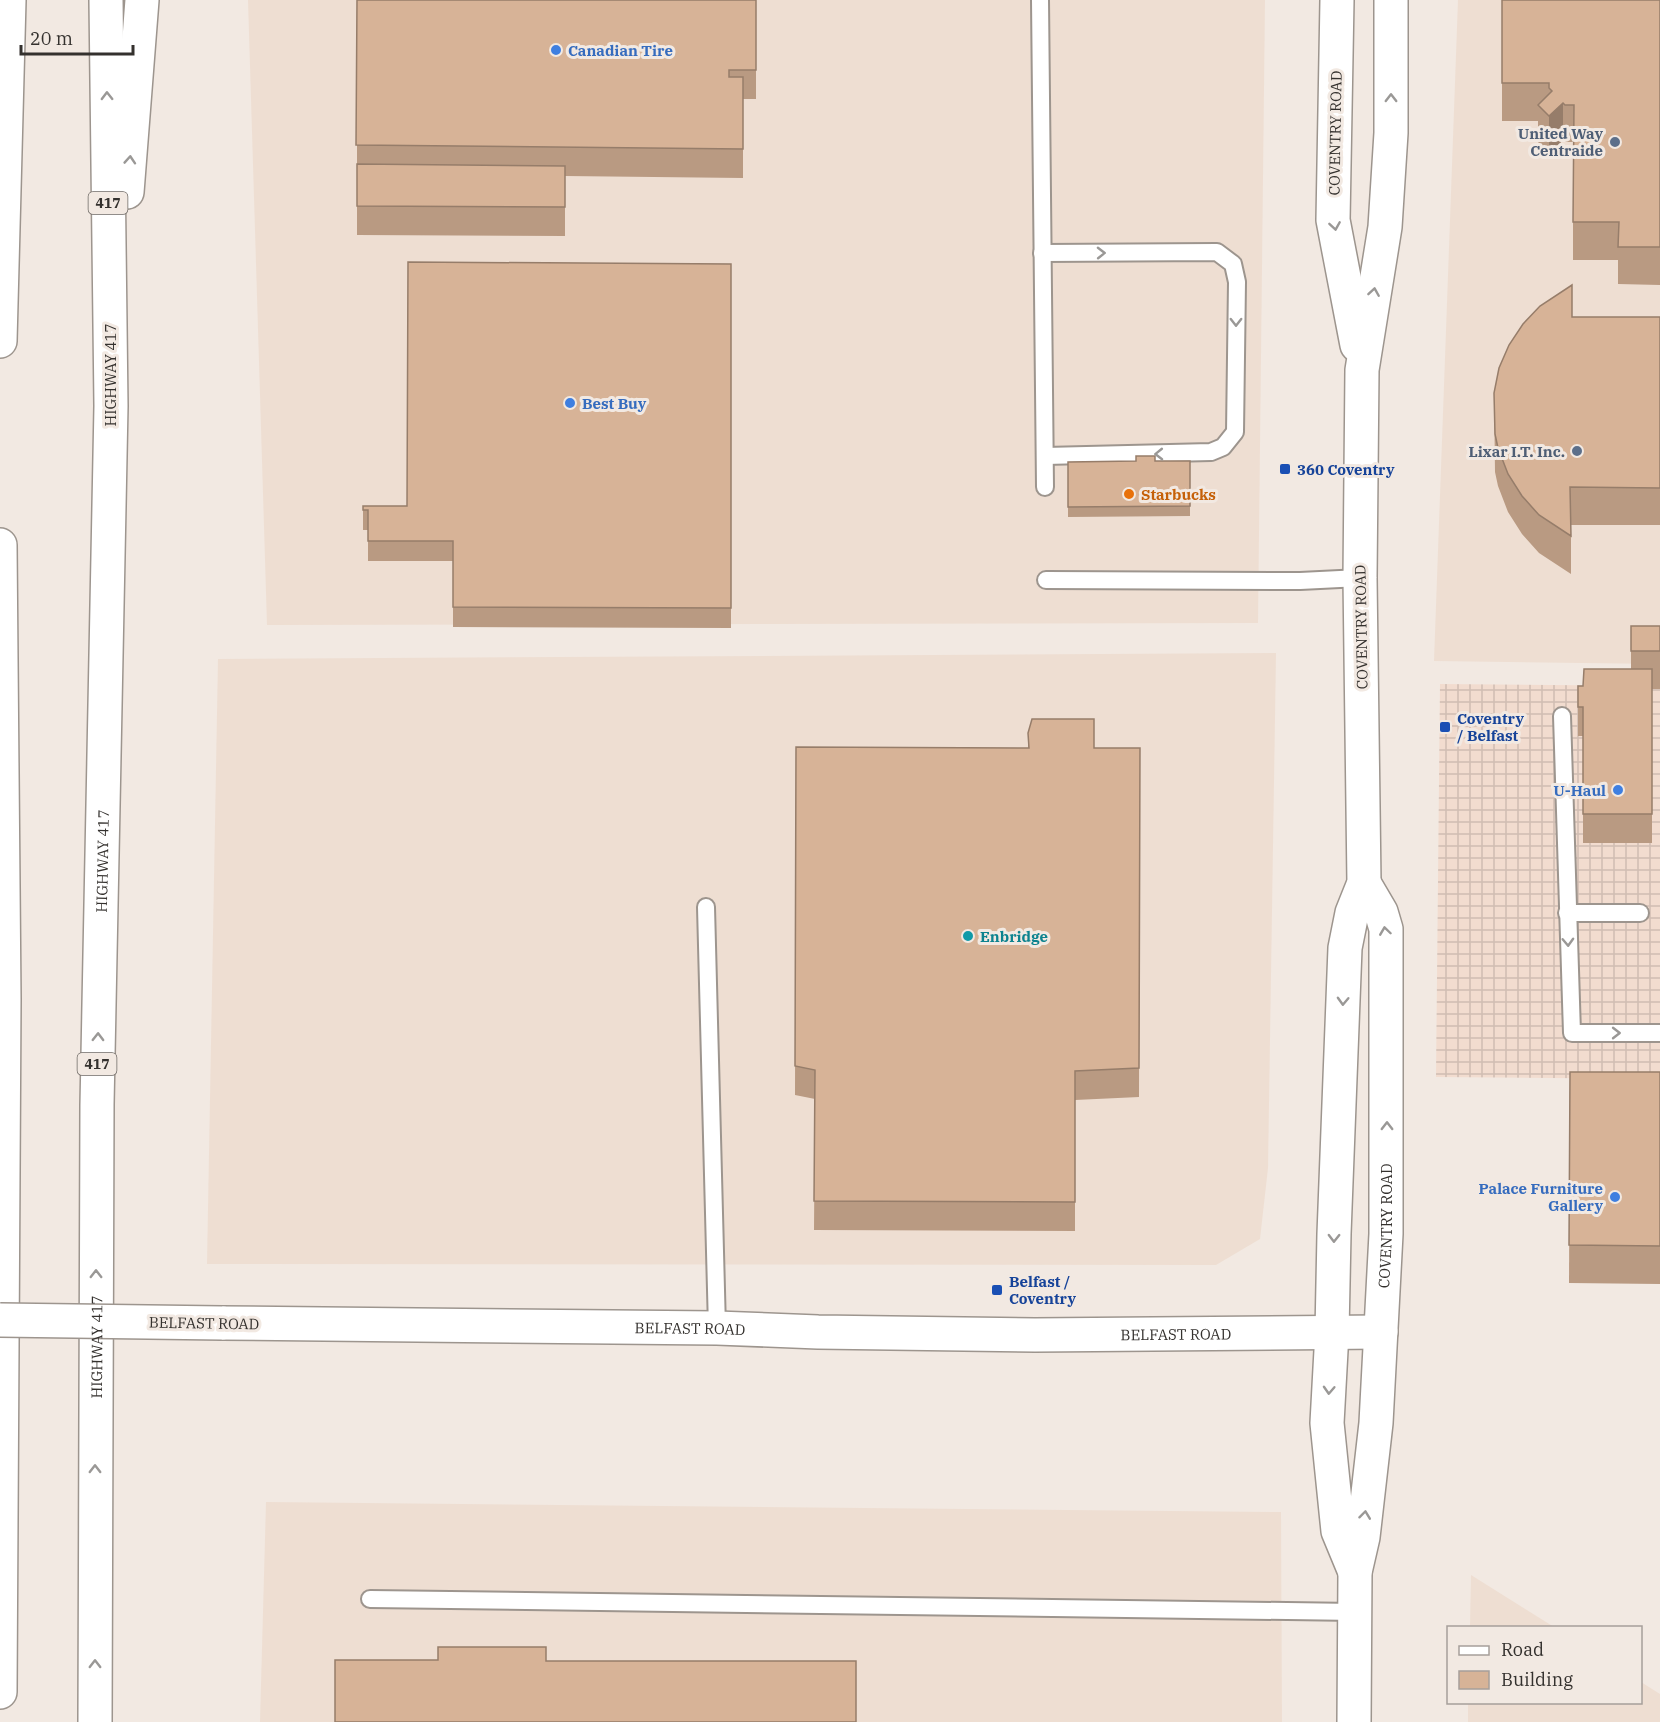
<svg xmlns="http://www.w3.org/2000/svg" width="1660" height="1722" font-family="'IBM Plex Serif',serif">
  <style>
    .built { fill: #eeded2 }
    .industrial { fill: url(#industrial-grid) }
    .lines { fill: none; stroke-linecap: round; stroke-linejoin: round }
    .lane-casing { stroke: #9d958e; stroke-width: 20 }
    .secondary-casing { stroke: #9d958e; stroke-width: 36 }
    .highway-casing { stroke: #9d958e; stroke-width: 36 }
    .lane { stroke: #fff; stroke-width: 16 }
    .secondary { stroke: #fff; stroke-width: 33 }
    .highway { stroke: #fff; stroke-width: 33 }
    .secondary-bridge-casing { stroke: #9d958e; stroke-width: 36; stroke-linecap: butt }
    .secondary-bridge { stroke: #fff; stroke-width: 33 }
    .wall { fill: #b99a82 }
    .shaded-wall { fill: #967d6a }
    .building { fill: #d7b397; stroke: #967d6a; stroke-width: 1.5 }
    .oneway { stroke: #9a9896 }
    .shop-dot { fill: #3f7fe0; stroke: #f2e9e2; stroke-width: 2 }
    .service-dot { fill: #5c6f8a; stroke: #f2e9e2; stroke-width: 2 }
    .transit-dot { fill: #1a4fb4; stroke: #f2e9e2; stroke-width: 2 }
    .food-dot { fill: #e8710a; stroke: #f2e9e2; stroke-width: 2 }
    .culture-dot { fill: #0f9aa8; stroke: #f2e9e2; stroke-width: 2 }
    .labels { text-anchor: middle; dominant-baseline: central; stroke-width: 6; stroke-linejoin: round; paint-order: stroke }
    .shield { fill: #f2e9e2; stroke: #6d6864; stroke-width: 1.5 }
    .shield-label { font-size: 14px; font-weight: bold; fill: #34312e }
    .shop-label { font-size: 15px; font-weight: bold; fill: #366cbe; stroke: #f2e9e2; text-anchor: start }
    .street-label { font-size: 15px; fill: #34312e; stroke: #f2e9e2 }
    .service-label { font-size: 15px; font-weight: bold; fill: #4e5e75; stroke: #f2e9e2; text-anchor: end }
    .transit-label { font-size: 15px; font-weight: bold; fill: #164399; stroke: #f2e9e2; text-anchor: start }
    .food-label { font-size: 15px; font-weight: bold; fill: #c56008; stroke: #f2e9e2; text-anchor: start }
    .culture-label { font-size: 15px; font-weight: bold; fill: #0d838f; stroke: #f2e9e2; text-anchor: start }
  </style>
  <defs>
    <pattern id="industrial-grid" width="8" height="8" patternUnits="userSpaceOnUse" patternTransform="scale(1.5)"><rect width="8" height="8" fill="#f2dccf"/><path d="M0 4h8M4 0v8" fill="none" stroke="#d0bdb2"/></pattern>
  </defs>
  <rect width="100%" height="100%" fill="#f2e9e2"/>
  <g class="built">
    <polygon points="248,0 1265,0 1258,623 267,625"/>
    <polygon points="1458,0 1660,0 1660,664 1434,661"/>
    <polygon points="1276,653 1268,1168 1260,1239 1216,1265 207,1264 218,659"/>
    <polygon points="266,1502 1281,1512 1282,1722 260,1722"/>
    <polygon points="1471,1575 1554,1627 1470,1627"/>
    <polygon points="1641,1682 1660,1694 1660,1722 1468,1722 1468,1703 1640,1702"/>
  </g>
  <polygon class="industrial" points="1440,684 1660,686 1660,1079 1436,1077"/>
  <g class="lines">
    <g class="lane-casing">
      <g id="lane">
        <polyline points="1040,0 1045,487"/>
        <polyline points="1042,253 1217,252 1233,264 1237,282 1235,432 1223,447 1211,452 1045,456"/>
        <polyline points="1046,580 1300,581 1360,578"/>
        <polyline points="1562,716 1572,1033 1660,1033"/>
        <polyline points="706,907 717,1328"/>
        <polyline points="1567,913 1640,913"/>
        <polyline points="370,1599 1356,1612"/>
      </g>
    </g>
    <g class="secondary-casing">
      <g id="secondary">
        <polyline points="1337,0 1333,220 1357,345"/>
        <path id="s1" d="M222,1323L717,1328L818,1332L1035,1335L1381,1332"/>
        <polyline points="1355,1572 1338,1531 1327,1423 1332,1332 1334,1234 1345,948 1352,913 1364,883 1360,578 1362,370 1385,227 1391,133 1391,0"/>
        <path id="s2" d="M1354,1722L1355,1572L1363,1537L1376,1423L1386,1234V929L1381,912L1364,883"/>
      </g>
    </g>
    <g class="highway-casing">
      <g id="highway">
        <polyline points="127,192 142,0"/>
        <polyline points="0,341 9,0"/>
        <polyline points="0,545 4,999 0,1692"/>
        <path id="s3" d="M95,1722L97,1105L111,406L106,0"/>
      </g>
    </g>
    <use href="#lane" class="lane"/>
    <use href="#secondary" class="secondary"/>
    <use href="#highway" class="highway"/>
    <g class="secondary-bridge-casing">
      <polyline id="secondary-bridge" points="0,1320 222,1323"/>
    </g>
    <use href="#secondary-bridge" class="secondary-bridge"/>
  </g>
  <g class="wall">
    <polygon points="357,0 756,0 756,99 743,99 743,178 565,176 565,236 357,235"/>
    <polygon points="1502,0 1660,0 1660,285 1618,284 1618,260 1573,260 1573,142 1565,142 1563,140 1549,154 1538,142 1538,121 1502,121"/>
    <polygon points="731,264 731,628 453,627 453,561 368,561 368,530 363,530 363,506 407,506"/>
    <polygon points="1572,317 1660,317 1660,525 1571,525 1571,574 1539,553 1522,534 1508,512 1498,486 1495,472 1494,393"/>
    <polygon points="1190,461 1190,516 1068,517 1068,462"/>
    <polygon points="1631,626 1660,626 1660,689 1652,689 1652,843 1583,843 1583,736 1578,736 1578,686 1583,686 1631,669"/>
    <polygon points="1028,733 1094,748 1140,748 1139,1097 1075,1100 1075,1231 814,1230 815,1099 795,1095 796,747 1028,748"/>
    <polygon points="1570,1072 1660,1072 1660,1284 1569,1283"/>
  </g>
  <polygon class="shaded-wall" points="1563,103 1563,140 1549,154 1549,116"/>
  <g class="building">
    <polygon points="357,0 756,0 756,70 729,70 729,77 743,77 743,149 356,145"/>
    <polygon points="1502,0 1660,0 1660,247 1618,247 1619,222 1573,222 1574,105 1565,105 1563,103 1549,116 1538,105 1552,91 1549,88 1549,83 1502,83"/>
    <polygon points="357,164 565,166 565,207 357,206"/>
    <polygon points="408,262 731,264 731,608 453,607 453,541 368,541 368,510 363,510 363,506 407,506"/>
    <polygon points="1572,285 1572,317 1660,317 1660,488 1570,487 1571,536 1539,515 1522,496 1508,474 1498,448 1495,434 1494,393 1499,368 1509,345 1523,324 1540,306"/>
    <polygon points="1136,456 1155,456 1155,461 1190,461 1190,506 1068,507 1068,462 1136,461"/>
    <rect x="1631" y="626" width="29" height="25"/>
    <polygon points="1584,669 1652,669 1652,814 1583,814 1583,707 1578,707 1578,686 1583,686"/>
    <polygon points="1032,719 1094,719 1094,748 1140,748 1139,1068 1075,1071 1075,1202 814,1201 815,1070 795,1066 796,747 1029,748 1028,733"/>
    <polygon points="1570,1072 1660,1072 1660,1246 1569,1245"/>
    <polygon points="438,1647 546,1647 546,1661 856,1661 856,1722 335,1722 335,1660 438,1660"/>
  </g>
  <defs><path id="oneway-chevron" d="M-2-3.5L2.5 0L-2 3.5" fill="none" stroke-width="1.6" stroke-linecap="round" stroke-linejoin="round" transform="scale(1.5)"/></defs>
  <g class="oneway">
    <use href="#oneway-chevron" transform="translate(107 96) rotate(-91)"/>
    <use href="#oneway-chevron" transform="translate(1391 98) rotate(-90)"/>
    <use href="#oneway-chevron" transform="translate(130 160) rotate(-86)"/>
    <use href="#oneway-chevron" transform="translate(1335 226) rotate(81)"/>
    <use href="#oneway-chevron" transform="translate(1101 253) rotate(-1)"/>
    <use href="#oneway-chevron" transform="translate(1374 292) rotate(-81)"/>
    <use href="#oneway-chevron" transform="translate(1236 322) rotate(90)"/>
    <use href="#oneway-chevron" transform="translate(1159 454) rotate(179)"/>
    <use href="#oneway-chevron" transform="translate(1385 931) rotate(-98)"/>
    <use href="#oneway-chevron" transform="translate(1568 942) rotate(88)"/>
    <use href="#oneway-chevron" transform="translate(1343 1001) rotate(92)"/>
    <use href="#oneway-chevron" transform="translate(1616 1033)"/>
    <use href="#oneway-chevron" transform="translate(98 1037) rotate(-89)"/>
    <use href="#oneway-chevron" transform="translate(1387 1126) rotate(-90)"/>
    <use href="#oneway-chevron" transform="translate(1334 1238) rotate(91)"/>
    <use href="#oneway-chevron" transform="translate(96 1274) rotate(-90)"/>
    <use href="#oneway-chevron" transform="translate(1329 1390) rotate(93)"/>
    <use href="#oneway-chevron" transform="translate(95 1469) rotate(-90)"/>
    <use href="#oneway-chevron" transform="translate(1365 1515) rotate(-83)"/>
    <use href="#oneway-chevron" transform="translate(95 1664) rotate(-90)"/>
  </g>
  <g class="shop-dot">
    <circle cx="556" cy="50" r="6"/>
    <circle cx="570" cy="403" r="6"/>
    <circle cx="1618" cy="790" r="6"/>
    <circle cx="1615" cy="1197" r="6"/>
  </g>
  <g class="service-dot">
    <circle cx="1615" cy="142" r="6"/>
    <circle cx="1577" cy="451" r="6"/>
  </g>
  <g class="transit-dot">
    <rect x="1279" y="463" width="12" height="12" rx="3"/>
    <rect x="1439" y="721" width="12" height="12" rx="3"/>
    <rect x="991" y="1284" width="12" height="12" rx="3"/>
  </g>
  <circle class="food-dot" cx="1129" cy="494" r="6"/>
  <circle class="culture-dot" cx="968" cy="936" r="6"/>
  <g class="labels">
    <g class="shield">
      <rect x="88.5" y="192" width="39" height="22" rx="4.5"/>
      <rect x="77.5" y="1053" width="39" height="22" rx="4.5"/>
    </g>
    <g class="shield-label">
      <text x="108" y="203">417</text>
      <text x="97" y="1064">417</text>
    </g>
    <g class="shop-label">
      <text x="568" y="50">Canadian Tire</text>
      <text x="582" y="403">Best Buy</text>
      <text x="1606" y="790" text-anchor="end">U-Haul</text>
      <text x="1603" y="1188" text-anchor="end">Palace Furniture<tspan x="1603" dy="17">Gallery</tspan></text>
    </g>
    <g class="street-label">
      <text transform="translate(1335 133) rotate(-89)">COVENTRY ROAD</text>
      <text transform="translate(110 375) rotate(-90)">HIGHWAY 417</text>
      <text transform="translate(1361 627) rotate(-91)">COVENTRY ROAD</text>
      <text stroke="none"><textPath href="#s3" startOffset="861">HIGHWAY 417</textPath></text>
      <text stroke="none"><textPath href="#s2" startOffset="498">COVENTRY ROAD</textPath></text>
      <text transform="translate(204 1323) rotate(1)">BELFAST ROAD</text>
      <text stroke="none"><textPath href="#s1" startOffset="468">BELFAST ROAD</textPath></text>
      <text stroke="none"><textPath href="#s1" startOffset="954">BELFAST ROAD</textPath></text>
      <text stroke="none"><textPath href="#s3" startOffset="375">HIGHWAY 417</textPath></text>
    </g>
    <g class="service-label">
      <text x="1603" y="133">United Way<tspan x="1603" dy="17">Centraide</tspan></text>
      <text x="1565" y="451">Lixar I.T. Inc.</text>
    </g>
    <g class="transit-label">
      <text x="1297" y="469">360 Coventry</text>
      <text x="1457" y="718">Coventry<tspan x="1457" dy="17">/ Belfast</tspan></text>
      <text x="1009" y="1281">Belfast /<tspan x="1009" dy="17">Coventry</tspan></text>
    </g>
    <g class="food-label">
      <text x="1141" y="494">Starbucks</text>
    </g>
    <g class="culture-label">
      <text x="980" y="936">Enbridge</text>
    </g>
  </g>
  <rect x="1447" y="1626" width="195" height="78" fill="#f2e9e2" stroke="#a69f9a" stroke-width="1.5"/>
  <rect x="1459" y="1646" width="30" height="9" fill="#ffffff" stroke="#a69f9a" stroke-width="1.5"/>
  <text x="1501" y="1656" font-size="18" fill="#34312e">Road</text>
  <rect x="1459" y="1671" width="30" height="18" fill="#d7b397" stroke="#a69f9a" stroke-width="1.5"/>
  <text x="1501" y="1686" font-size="18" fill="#34312e">Building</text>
  <path d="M21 45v9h112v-9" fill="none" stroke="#34312e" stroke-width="3"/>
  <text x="30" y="45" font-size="18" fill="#34312e" stroke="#f2e9e2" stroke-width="4.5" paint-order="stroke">20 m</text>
</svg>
